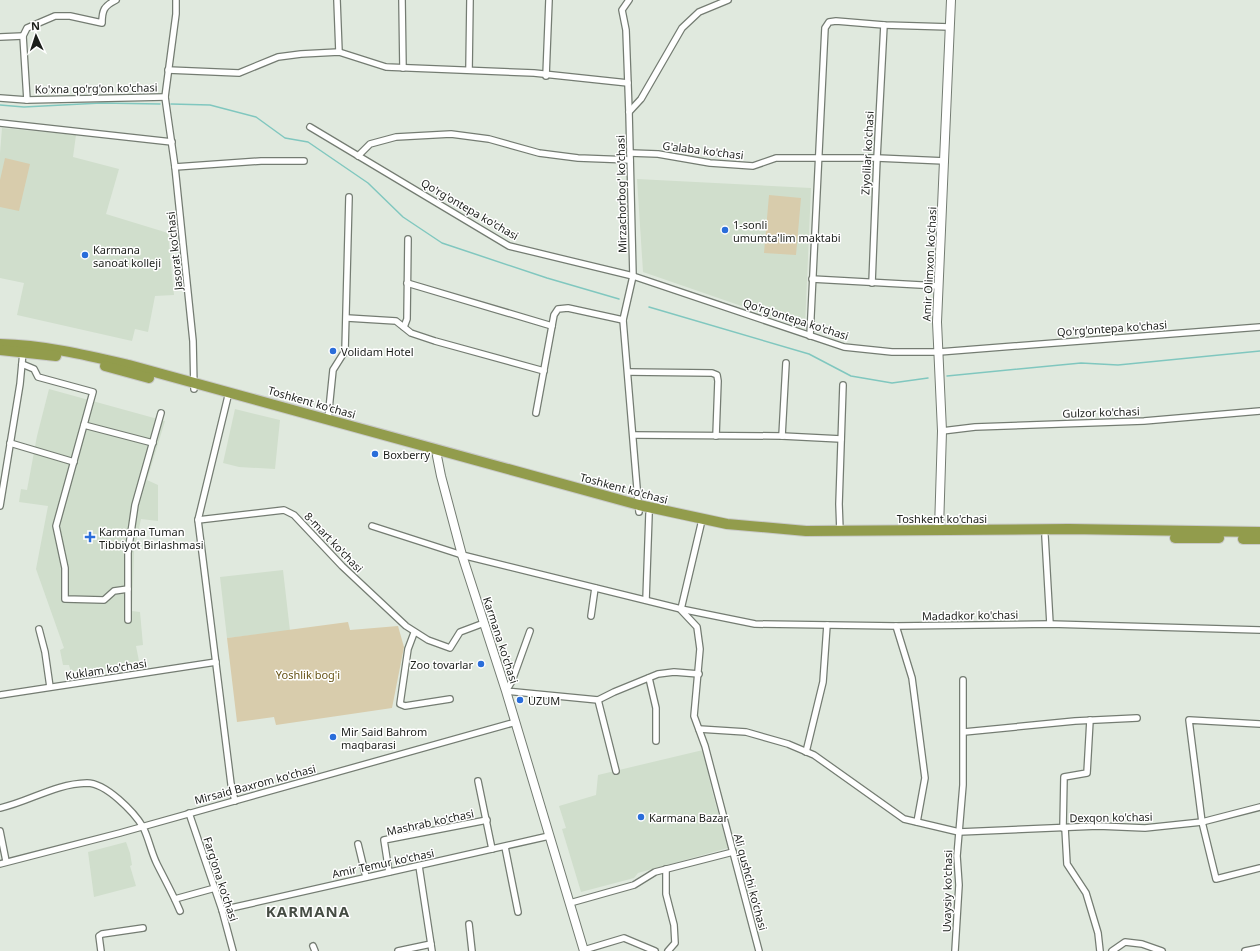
<svg xmlns="http://www.w3.org/2000/svg" width="1260" height="951" font-family="'Noto Sans',sans-serif">
  <style>
    .built { fill: #d0decc }
    .green { fill: #d8ccac }
    .lines { fill: none; stroke-linecap: round; stroke-linejoin: round }
    .stream { stroke: #80c7bf; stroke-width: 1.5 }
    .street-casing { stroke: #747c72; stroke-width: 8 }
    .secondary-casing { stroke: #747c72; stroke-width: 10 }
    .highway-casing { stroke: #c8c9c8; stroke-width: 12 }
    .street { stroke: #fff; stroke-width: 5.5 }
    .secondary { stroke: #fff; stroke-width: 8 }
    .highway { stroke: #929c4c; stroke-width: 10 }
    .poi-dot { fill: #2a6dda; stroke: #fff; stroke-width: 1.5 }
    .labels { text-anchor: middle; dominant-baseline: central; stroke-width: 3; stroke-linejoin: round; paint-order: stroke }
    .street-label { font-size: 11px; fill: #1b1e1a; stroke: #fff }
    .poi-label { font-size: 11px; fill: #1b1e1a; stroke: #fff; text-anchor: start }
    .park-label { font-size: 11px; fill: #665315; stroke: #fff }
    .district-label { font-size: 15px; font-weight: bold; letter-spacing: 1px; fill: #454c43; stroke: #fff }
  </style>
  <rect width="100%" height="100%" fill="#e0e9de"/>
  <g class="built">
    <polygon points="2,128 76,135 73,157 119,169 106,214 168,233 174,295 155,296 148,332 135,329 132,341 17,315 24,283 0,278 0,153"/>
    <polygon points="637,179 811,188 805,328 643,272"/>
    <polygon points="49,389 165,421 147,480 158,485 158,521 141,519 134,552 132,611 140,612 143,645 136,646 139,661 72,676 69,665 63,665 60,650 64,648 36,569 48,506 19,502 21,489 27,490 37,436"/>
    <polygon points="235,409 280,420 275,469 239,467 223,463"/>
    <polygon points="283,570 290,631 227,638 220,577"/>
    <polygon points="703,750 712,791 728,848 638,873 634,878 581,892 562,829 566,828 559,806 596,795 598,775"/>
    <polygon points="126,842 130,853 132,865 130,866 136,886 94,897 88,852"/>
  </g>
  <g class="green">
    <polygon points="5,158 30,164 19,211 0,207 0,180"/>
    <polygon points="769,195 801,198 796,255 764,253"/>
    <polygon points="348,622 350,630 398,626 404,647 392,708 276,725 274,717 237,722 227,638"/>
  </g>
  <g class="lines">
    <g class="stream">
      <polyline points="171,104 210,105 256,117 285,138 308,142 368,183 403,217 442,243 547,278 619,299"/>
      <polyline points="0,105 24,107 101,103 160,104"/>
      <polyline points="649,307 809,354 851,376 892,383 928,378"/>
      <polyline points="947,376 1081,363 1118,365 1260,351"/>
    </g>
    <g class="street-casing">
      <g id="street">
        <polyline points="176,0 176,14 165,97 175,167 193,341 194,389"/>
        <polyline points="337,0 339,52"/>
        <polyline points="402,0 403,68"/>
        <polyline points="629,0 622,10 626,30 629,112 633,276 623,320 639,512"/>
        <polyline points="0,37 23,36"/>
        <polyline points="168,70 239,73 278,57 301,54 339,52 386,67 534,73 628,83"/>
        <polyline points="469,70 470,0"/>
        <polyline points="546,76 549,0"/>
        <polyline points="0,98 27,100 165,97"/>
        <path d="M27,100L23,36L27,28L55,16H70L102,23C102,10 104,6 116,0"/>
        <polyline points="629,112 641,99 682,28 699,12 728,0"/>
        <polyline points="0,123 172,142"/>
        <polyline points="310,127 509,246 633,276 844,347 892,352 939,352 1260,327"/>
        <polyline points="630,153 658,154 710,163 753,166 776,158 877,158 945,161"/>
        <polyline points="358,156 370,144 396,137 451,134 489,139 539,153 578,158 630,160"/>
        <polyline points="175,167 261,161 304,161"/>
        <polyline points="812,279 939,286"/>
        <polyline points="407,283 552,326"/>
        <polyline points="872,283 877,158 884,25"/>
        <polyline points="347,318 396,321 411,333 435,341 544,371"/>
        <polyline points="404,327 407,319 408,239"/>
        <polyline points="810,336 825,28 829,22 836,21 884,25 950,27"/>
        <polyline points="22,364 34,369 38,377 93,392 56,526 65,568 65,599 104,600 114,591 128,589"/>
        <polyline points="628,372 712,373 717,375 718,381 716,436"/>
        <polyline points="229,392 198,520 231,784 235,801"/>
        <polyline points="536,413 554,315 558,309 568,308 623,320"/>
        <polyline points="328,419 333,370 345,351 349,197"/>
        <polyline points="84,425 153,443"/>
        <polyline points="942,431 975,427 1144,421 1260,411"/>
        <polyline points="634,435 782,436 841,439"/>
        <polyline points="782,436 786,363"/>
        <polyline points="10,443 74,462"/>
        <polyline points="0,506 20,384 23,352"/>
        <polyline points="198,520 284,510 294,515 342,566 406,626 428,640 450,648 460,632 484,623"/>
        <polyline points="372,526 462,555 681,609 755,624 896,626 1050,624 1260,630"/>
        <polyline points="840,531 839,504 843,385"/>
        <polyline points="1045,536 1050,624"/>
        <polyline points="646,600 649,514"/>
        <polyline points="681,609 702,520"/>
        <polyline points="681,610 697,627 700,649 694,716 705,746 759,951"/>
        <polyline points="591,616 595,588"/>
        <polyline points="128,620 128,553 135,505 161,413"/>
        <polyline points="896,626 912,678 925,778 917,822"/>
        <polyline points="39,629 45,652 50,687"/>
        <polyline points="530,631 512,681 506,691 598,700 614,692 658,674 674,672 699,674"/>
        <polyline points="414,633 408,649 400,704 405,706 450,699"/>
        <polyline points="649,678 656,708 656,741"/>
        <polyline points="0,695 216,662"/>
        <polyline points="598,700 616,771"/>
        <polyline points="1260,724 1189,720 1202,822 1216,879 1260,868"/>
        <polyline points="699,729 746,732 788,744 814,755 904,819 959,832 1098,826 1145,828 1202,822 1260,807"/>
        <polyline points="964,732 1075,721 1137,718"/>
        <polyline points="806,752 823,682 827,625"/>
        <polyline points="478,781 492,849"/>
        <path d="M0,808C31,801 54,784 87,783C106,783 134,812 143,827C149,839 151,852 157,864C165,880 173,894 180,911"/>
        <polyline points="189,813 222,910 233,951"/>
        <polyline points="1063,828 1064,777 1087,773 1090,720"/>
        <polyline points="1065,828 1067,864 1086,893 1098,933 1100,951"/>
        <polyline points="0,831 6,861"/>
        <polyline points="358,844 366,877"/>
        <polyline points="505,847 518,912"/>
        <polyline points="0,864 120,833 516,722"/>
        <polyline points="419,866 432,951"/>
        <polyline points="666,869 666,894 674,925 675,943 668,951"/>
        <polyline points="389,872 384,840 487,820"/>
        <polyline points="175,899 215,888"/>
        <polyline points="570,903 634,885 655,872 733,852"/>
        <polyline points="222,910 549,836"/>
        <polyline points="469,924 472,951"/>
        <polyline points="313,946 315,951"/>
        <polyline points="584,950 624,938 655,951"/>
        <polyline points="101,951 99,936 102,934 143,928"/>
        <polyline points="398,951 431,944"/>
        <polyline points="955,951 959,885 957,856 963,785 963,680"/>
        <polyline points="1112,951 1125,942 1142,944 1162,951"/>
        <polyline points="1245,951 1260,948"/>
      </g>
    </g>
    <g class="secondary-casing">
      <g id="secondary">
        <polyline points="439,450 437,456 441,476 462,555 506,691 584,951"/>
        <polyline points="939,529 942,431 937,322 951,0"/>
      </g>
    </g>
    <g class="highway-casing">
      <g id="highway">
        <path d="M0,344C44,345 86,355 129,365L639,505L727,524L806,531L1069,529L1260,532"/>
        <polyline points="0,350 56,356"/>
        <polyline points="105,366 149,378"/>
        <polyline points="1175,538 1219,538"/>
        <polyline points="1243,539 1260,539"/>
      </g>
    </g>
    <use href="#street" class="street"/>
    <use href="#secondary" class="secondary"/>
    <use href="#highway" class="highway"/>
  </g>
  <g class="poi-dot">
    <circle cx="725" cy="230" r="4"/>
    <circle cx="85" cy="255" r="4"/>
    <circle cx="333" cy="351" r="4"/>
    <circle cx="375" cy="454" r="4"/>
    <path d="M88 531h4v4h4v4h-4v4h-4v-4h-4v-4h4z"/>
    <circle cx="481" cy="664" r="4"/>
    <circle cx="520" cy="700" r="4"/>
    <circle cx="333" cy="737" r="4"/>
    <circle cx="641" cy="817" r="4"/>
  </g>
  <g class="labels">
    <g class="street-label">
      <text transform="translate(96 88) rotate(-1)">Ko'xna qo'rg'on ko'chasi</text>
      <text transform="translate(703 150) rotate(7)">G'alaba ko'chasi</text>
      <text transform="translate(867 153) rotate(-87)">Ziyolilar ko'chasi</text>
      <text transform="translate(621 194) rotate(-91)">Mirzachorbog' ko'chasi</text>
      <text transform="translate(470 209) rotate(30)">Qo'rg'ontepa ko'chasi</text>
      <text transform="translate(174 251) rotate(-96)">Jasorat ko'chasi</text>
      <text transform="translate(929 264) rotate(-87)">Amir Olimxon ko'chasi</text>
      <text transform="translate(796 319) rotate(18)">Qo'rg'ontepa ko'chasi</text>
      <text transform="translate(1112 328) rotate(-4)">Qo'rg'ontepa ko'chasi</text>
      <text transform="translate(312 402) rotate(16)">Toshkent ko'chasi</text>
      <text transform="translate(1101 412) rotate(-2)">Gulzor ko'chasi</text>
      <text transform="translate(624 488) rotate(15)">Toshkent ko'chasi</text>
      <text x="942" y="518">Toshkent ko'chasi</text>
      <text transform="translate(334 542) rotate(46)">8-mart ko'chasi</text>
      <text transform="translate(970 615) rotate(-1)">Madadkor ko'chasi</text>
      <text transform="translate(501 640) rotate(72)">Karmana ko'chasi</text>
      <text transform="translate(106 669) rotate(-9)">Kuklam ko'chasi</text>
      <text transform="translate(255 784) rotate(-15)">Mirsaid Baxrom ko'chasi</text>
      <text transform="translate(1111 817) rotate(-1)">Dexqon ko'chasi</text>
      <text transform="translate(430 822) rotate(-12)">Mashrab ko'chasi</text>
      <text transform="translate(383 863) rotate(-12)">Amir Temur ko'chasi</text>
      <text transform="translate(221 879) rotate(72)">Farg'ona ko'chasi</text>
      <text transform="translate(751 882) rotate(75)">Ali qushchi ko'chasi</text>
      <text transform="translate(947 891) rotate(-89)">Uvaysiy ko'chasi</text>
    </g>
    <g class="poi-label">
      <text x="733" y="224">1-sonli<tspan x="733" dy="13">umumta'lim maktabi</tspan></text>
      <text x="93" y="249">Karmana<tspan x="93" dy="13">sanoat kolleji</tspan></text>
      <text x="341" y="351">Volidam Hotel</text>
      <text x="383" y="454">Boxberry</text>
      <text x="99" y="531">Karmana Tuman<tspan x="99" dy="13">Tibbiyot Birlashmasi</tspan></text>
      <text x="473" y="664" text-anchor="end">Zoo tovarlar</text>
      <text x="528" y="700">UZUM</text>
      <text x="341" y="731">Mir Said Bahrom<tspan x="341" dy="13">maqbarasi</tspan></text>
      <text x="649" y="817">Karmana Bazar</text>
    </g>
    <g class="park-label">
      <text x="308" y="674">Yoshlik bog'i</text>
    </g>
    <g class="district-label">
      <text x="308" y="911">KARMANA</text>
    </g>
  </g>
  <g transform="translate(36 36) rotate(357)" stroke="#ffffff" stroke-width="3" paint-order="stroke">
  <path d="M0-3L7 15L0 10L-7 15Z" fill="#1b1e1a"/>
  <text y="-6" font-size="11" font-weight="bold" text-anchor="middle" fill="#1b1e1a">N</text>
  </g>
</svg>
